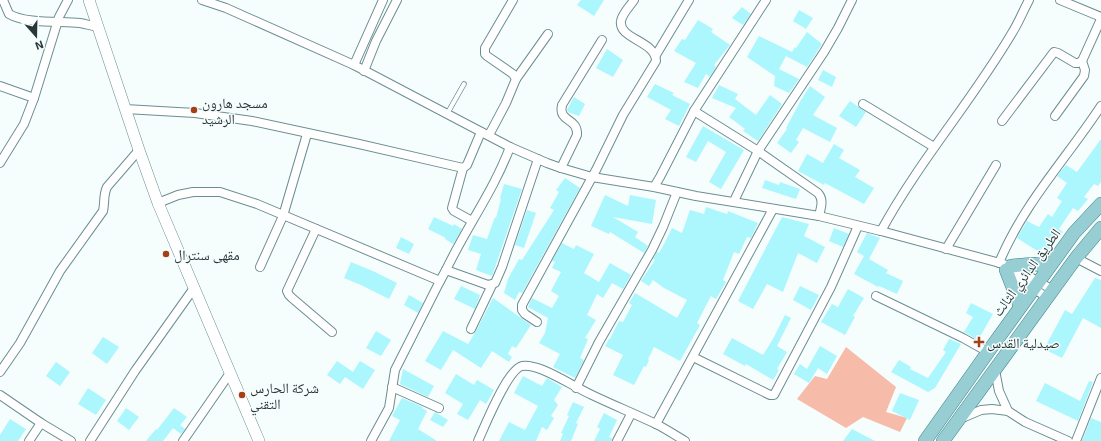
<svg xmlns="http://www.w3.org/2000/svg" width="1101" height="441" font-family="'Exo 2','Noto Naskh Arabic',sans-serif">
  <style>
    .green { fill: #f6bca9 }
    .building { fill: #acf6fd }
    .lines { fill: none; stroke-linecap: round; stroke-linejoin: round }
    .lane-casing { stroke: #6c8e91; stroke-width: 5.5 }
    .street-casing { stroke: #6c8e91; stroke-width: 10 }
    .secondary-casing { stroke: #6c8e91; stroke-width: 12 }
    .primary-casing { stroke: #42848a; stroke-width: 14 }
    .lane { stroke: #fff; stroke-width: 4 }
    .street { stroke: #fff; stroke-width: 8 }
    .secondary { stroke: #fff; stroke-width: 11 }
    .primary { stroke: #96ced3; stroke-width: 13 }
    .poi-dot { fill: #a64016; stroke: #f6fdfd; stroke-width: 1.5 }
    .labels { text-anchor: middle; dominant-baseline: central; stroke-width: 3; stroke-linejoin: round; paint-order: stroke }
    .poi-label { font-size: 14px; fill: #293738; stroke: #f6fdfd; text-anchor: start }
    .street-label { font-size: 14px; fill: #293738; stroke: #f6fdfd }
  </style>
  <rect width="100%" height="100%" fill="#f6fdfd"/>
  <polygon class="green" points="846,347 896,387 886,412 907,418 900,432 863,417 846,428 797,399 815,376 827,379"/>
  <g class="building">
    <polygon points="581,0 604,0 594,16 577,5"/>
    <polygon points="742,7 751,14 743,25 732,18"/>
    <polygon points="799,10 813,18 806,29 793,21"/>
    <polygon points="698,20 713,29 711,32 730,45 714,65 716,67 710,77 706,74 698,88 684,82 696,63 674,51 682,39 685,40"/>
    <polygon points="807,32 822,44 807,67 786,56 779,69 799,79 789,93 774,86 775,76 747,57 759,36 792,52 795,47 796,48"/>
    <polygon points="607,49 623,60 613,77 596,68"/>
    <polygon points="823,70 836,77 832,87 818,80"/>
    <polygon points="655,84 674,93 672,95 690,104 679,126 665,119 671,110 647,97"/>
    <polygon points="719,85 738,94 735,99 756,115 770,95 782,104 758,141 743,131 745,129 729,117 736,108 712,98"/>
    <polygon points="810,86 825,97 813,115 837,128 830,142 803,128 796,140 799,142 791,153 777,143 787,129 786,128 801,100"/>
    <polygon points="574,97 585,104 579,116 568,112 567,110"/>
    <polygon points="850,101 866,112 856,127 839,116"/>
    <polygon points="703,126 744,150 721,189 709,182 726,152 708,141 696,162 686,157"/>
    <polygon points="1101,139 1101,182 1098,186 1094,184 1084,197 1088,199 1078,211 1073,208 1059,229 1063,232 1049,249 1043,247 1039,252 1017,238 1027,221 1039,227 1048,214 1052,217 1062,201 1057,198 1067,183 1057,176 1066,165 1077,172"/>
    <polygon points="834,144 844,150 839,158 860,170 855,177 874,188 864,204 825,183 824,185 798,171 807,154 823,163"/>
    <polygon points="565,178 580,188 522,293 519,292 515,300 504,293 508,279 519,259 522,260 554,210 550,208 559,192 556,190"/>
    <polygon points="765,180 779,185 780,182 800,189 796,199 762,188"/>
    <polygon points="504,184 522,189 492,276 476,270 481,254 468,250 473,235 487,239 495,217 496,218 501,199 500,198"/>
    <polygon points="605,195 628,206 630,195 656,200 652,224 613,217 638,232 635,237 648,246 644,253 610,232 609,234 591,226"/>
    <polygon points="706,207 727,214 728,211 758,223 751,238 747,237 739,254 734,252 723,280 726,282 716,299 711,296 697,323 700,325 680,361 654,347 648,359 649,360 646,367 644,366 634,385 613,375 623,355 605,346 609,339 610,339 619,321 623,322 632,305 629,303 635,293 677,318 687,300 664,288 653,280 649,286 641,281 655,260 653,259 657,252 659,253 663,246 672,228 682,233 690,210 704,214"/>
    <polygon points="527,210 536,213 524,248 515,245"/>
    <polygon points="434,217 453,226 454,224 462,229 453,244 445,239 446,238 428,229"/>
    <polygon points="782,217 809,224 804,236 825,247 817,263 798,253 783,292 767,284 753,309 738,301"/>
    <polygon points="834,228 849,234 843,247 829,241"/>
    <polygon points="867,233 880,238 869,259 888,270 886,273 903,281 897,294 879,286 878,287 854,274 864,256 857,252"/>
    <polygon points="401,237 414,244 409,254 396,248"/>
    <polygon points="562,243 574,249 576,245 594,254 584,273 599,282 610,263 631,275 623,289 612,283 603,298 597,294 587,315 596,320 585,338 588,339 580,358 584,360 575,378 553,367 560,354 539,343 545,333 548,318 528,307 532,298 552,308 559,296 551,291 561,272 552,268 555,262 552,261"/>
    <polygon points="351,262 375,272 397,283 389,299 361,285 344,278"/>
    <polygon points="1095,278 1101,280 1101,328 1083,318 1062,358 1044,349 1065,310 1072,314"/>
    <polygon points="461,286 480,295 475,309 454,299"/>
    <polygon points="800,286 819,295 811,310 793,300"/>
    <polygon points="848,289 864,298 853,316 855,317 845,335 821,322 832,304 838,307"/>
    <polygon points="409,295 423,303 418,313 404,305"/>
    <polygon points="493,298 531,325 516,348 512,346 508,354 512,357 509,362 492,351 481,368 453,350 441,370 425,361 443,331 468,344 476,331"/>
    <polygon points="971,303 993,314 978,340 964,332 973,317 966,313"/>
    <polygon points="785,315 791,318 777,346 787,352 777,369 779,370 773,380 746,364 745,366 723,354 732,338 763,355 773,339"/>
    <polygon points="376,331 391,340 381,356 366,348"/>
    <polygon points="103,337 119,347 107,364 92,353"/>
    <polygon points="949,339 961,344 935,388 928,392 891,372 899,360 911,367 910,369 928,378 946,352 943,350"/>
    <polygon points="820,346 837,356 827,374 818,368 809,383 794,374 800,364 807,369"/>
    <polygon points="337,361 353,372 360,361 375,370 363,389 345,377 340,384 327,375"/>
    <polygon points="56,362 70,372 60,386 46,376"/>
    <polygon points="403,369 434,386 428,397 400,384"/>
    <polygon points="456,374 474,385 477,380 494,390 486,404 480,400 468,420 457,414 463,404 445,393"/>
    <polygon points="523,376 542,386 547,378 562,387 554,400 558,405 551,416 554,418 547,430 542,427 536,441 499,441 509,422 525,430 538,406 514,393"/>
    <polygon points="1089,381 1093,382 1078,421 1036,401 1045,383 1080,401"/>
    <polygon points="88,388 106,400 96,415 78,404"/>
    <polygon points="900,393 919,400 910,420 892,411"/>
    <polygon points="402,398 423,407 422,408 427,411 418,429 437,441 389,441 400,420 392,416"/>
    <polygon points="573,402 584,407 576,423 578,424 571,441 560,441 563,434 561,433 569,416 567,415"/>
    <polygon points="126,408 139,417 129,430 117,421"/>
    <polygon points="174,408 187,417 180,425 185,429 181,434 173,428 163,441 146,441 156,429 157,430"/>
    <polygon points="435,412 448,420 443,427 430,420"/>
    <polygon points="604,413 617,420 609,437 612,438 612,441 594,441 600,429 597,427"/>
    <polygon points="1091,418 1101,422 1101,441 1082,441"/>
    <polygon points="10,419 26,429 18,441 0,441 0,435"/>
    <polygon points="852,429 875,441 843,441"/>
  </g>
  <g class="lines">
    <g class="lane-casing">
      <polyline id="lane" points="447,114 464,84"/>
    </g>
    <g class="street-casing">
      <g id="street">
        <path d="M3,0L9,14C26,24 60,21 80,23C86,24 92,26 98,27"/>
        <polyline points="202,0 226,8 354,65 510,147 547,163 561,168 592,177 654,187 696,196 819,216 881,231 1011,266 1053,290"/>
        <polyline points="1060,0 1101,17"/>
        <polyline points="656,55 689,0"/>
        <polyline points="354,65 383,0"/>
        <polyline points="364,71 376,41 397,0"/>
        <polyline points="516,79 548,34"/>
        <polyline points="0,86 34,98"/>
        <polyline points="863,104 934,147"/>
        <polyline points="125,109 195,113 252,121 359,144 463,168 467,165 481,132"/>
        <path d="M694,111L758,151L818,193C824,200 821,207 819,216"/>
        <polyline points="1055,116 1084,76 1085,70 1082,61"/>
        <polyline points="1002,121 1054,52 1058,53 1075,63 1078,63 1082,61 1101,19"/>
        <polyline points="489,135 506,103 516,79 513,74 487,56 485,54 485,48 513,0"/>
        <polyline points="0,163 24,124 34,98 59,17 68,0"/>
        <polyline points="463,168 452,208 454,211 472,221"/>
        <path d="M561,168L577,135C578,117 558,123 562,105L602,40"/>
        <polyline points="654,187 660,177 694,111 766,0"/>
        <polyline points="734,201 758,151 824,52 838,28 852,0"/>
        <polyline points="158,203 178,195 193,192 220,192 257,204 440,281 395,370 389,408 371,441"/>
        <polyline points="316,229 287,291 289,295 292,298 332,332"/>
        <path d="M881,231C919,161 972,101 1012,33C1019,22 1023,11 1029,0"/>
        <polyline points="946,249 996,165"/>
        <polyline points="1076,258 1101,271"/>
        <path d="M999,263C1023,204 1067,158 1101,106"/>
        <polyline points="260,267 283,216 307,134"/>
        <path d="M446,270C466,228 494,190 510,147"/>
        <polyline points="1007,271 1048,298"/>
        <polyline points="440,281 446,270 488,285 495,283 502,267 538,159"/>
        <polyline points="876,296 963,338 988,352"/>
        <path d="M537,322L525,314L522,310V305L596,170L623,115L656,61C656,41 618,39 621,21C622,14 630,6 634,0"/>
        <polyline points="471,329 492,285"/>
        <polyline points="693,357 770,395 774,395 831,287 858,226"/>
        <polyline points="995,370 999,391 1008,411"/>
        <path d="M0,372L20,343L60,271L103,211C105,203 103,195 107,187L139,150"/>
        <polyline points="392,387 439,408"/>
        <polyline points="576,388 599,342 652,250 663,227 677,192"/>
        <polyline points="0,395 41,423 71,441"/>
        <polyline points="960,419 981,410 992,409 1008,411 1025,422 1068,441"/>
        <polyline points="656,424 773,209"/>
        <polyline points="29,441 41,423"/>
        <polyline points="90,441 135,371 194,288"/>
        <polyline points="183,441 230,373"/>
        <path d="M478,441C485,426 507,370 522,366C528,365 538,368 543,370C560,377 575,387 592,395C613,405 635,414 656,424C666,429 675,435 685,441"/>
        <polyline points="617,441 631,414"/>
        <polyline points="1076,441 1101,378"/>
      </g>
    </g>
    <g class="secondary-casing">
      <polyline id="secondary" points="89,0 139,150 158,203 259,441"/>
    </g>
    <g class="primary-casing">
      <g id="primary">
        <polyline points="1011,266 1033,264 1050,266"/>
        <polyline points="1006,270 1020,306"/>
        <polyline points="925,441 988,352 1074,233 1101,204"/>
        <polyline points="943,441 1076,258 1101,228"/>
      </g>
    </g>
    <use href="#lane" class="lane"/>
    <use href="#street" class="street"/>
    <use href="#secondary" class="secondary"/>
    <use href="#primary" class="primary"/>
  </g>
  <g class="poi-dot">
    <circle cx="194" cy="110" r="4"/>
    <circle cx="166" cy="254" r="4"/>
    <path d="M977 336h4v4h4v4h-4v4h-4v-4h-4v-4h4z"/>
    <circle cx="242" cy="395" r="4"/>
  </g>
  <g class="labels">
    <g class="poi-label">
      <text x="202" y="102">مسجد هارون<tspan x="202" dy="16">الرشيد</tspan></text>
      <text x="174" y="254">مقهى سنترال</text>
      <text x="987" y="342">صيدلية القدس</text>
      <text x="250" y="387">شركة الحارس<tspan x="250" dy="16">التقني</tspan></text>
    </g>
    <g class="street-label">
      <text transform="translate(1026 272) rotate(-54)">الطريق الدائري الثالث</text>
    </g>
  </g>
  <g transform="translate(36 36) rotate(160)" stroke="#f6fdfd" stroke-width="3" paint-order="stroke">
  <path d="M0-3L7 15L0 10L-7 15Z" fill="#293738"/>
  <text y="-6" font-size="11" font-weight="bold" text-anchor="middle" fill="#293738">N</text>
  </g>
</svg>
